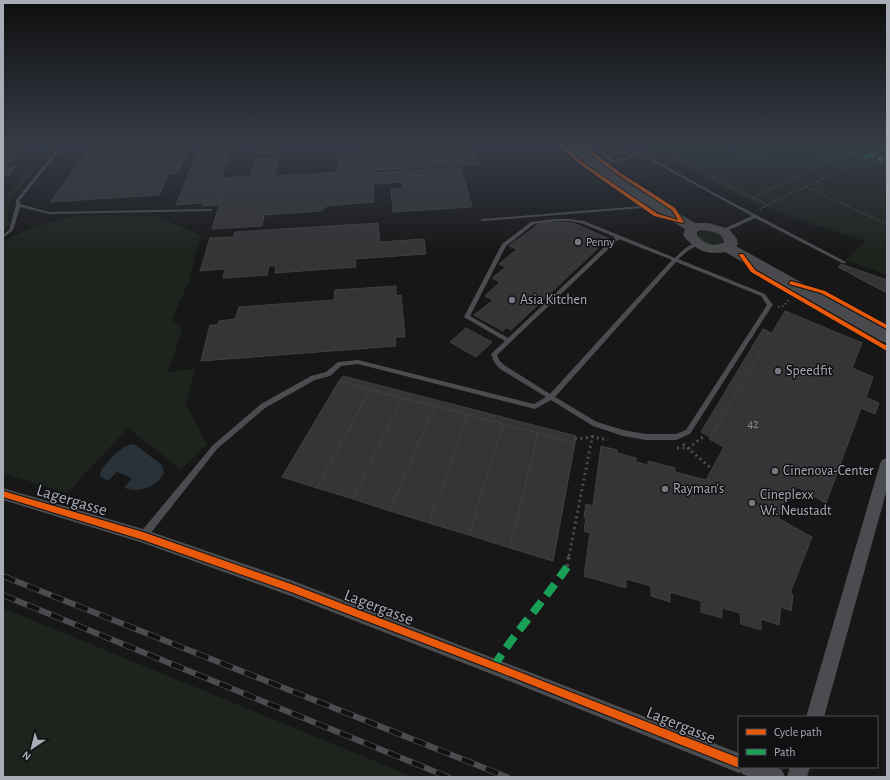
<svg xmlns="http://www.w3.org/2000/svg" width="890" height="780" font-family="'Alegreya Sans',sans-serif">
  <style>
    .green { fill: #1d241e }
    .water { fill: #2a3239 }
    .building { fill: #353536; stroke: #3f4043 }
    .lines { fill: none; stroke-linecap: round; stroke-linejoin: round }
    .path-far3 { stroke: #4d4e52; stroke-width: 1.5; stroke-dasharray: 1.5 2; stroke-linecap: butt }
    .path-far2 { stroke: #4d4e52; stroke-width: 2; stroke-dasharray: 1.5 2.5; stroke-linecap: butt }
    .path-far1 { stroke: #4d4e52; stroke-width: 3; stroke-dasharray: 2 3.5; stroke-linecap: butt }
    .path { stroke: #4d4e52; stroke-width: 3.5; stroke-dasharray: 3 4.5; stroke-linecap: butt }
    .lane { fill: #4b4c50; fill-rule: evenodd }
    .street { fill: #4b4c50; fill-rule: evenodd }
    .secondary { fill: #4a4a4e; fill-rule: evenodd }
    .rail-casing { stroke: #4b4c4f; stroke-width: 6 }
    .rail { stroke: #111113; stroke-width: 4.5; stroke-dasharray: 13; stroke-linecap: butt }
    .quiet-far1 { stroke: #1a9f57; stroke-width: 3.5; stroke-dasharray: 6 3.5; stroke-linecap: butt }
    .quiet { stroke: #1a9f57; stroke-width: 8; stroke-dasharray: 14 8; stroke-linecap: butt }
    .cycleway-casing { stroke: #111113; stroke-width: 2 }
    .cycleway { fill: #e8590c; fill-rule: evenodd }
    .poi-dot { fill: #757880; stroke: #111113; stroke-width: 1.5 }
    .labels { text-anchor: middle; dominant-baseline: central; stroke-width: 3; stroke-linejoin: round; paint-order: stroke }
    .far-poi-label { font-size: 12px; fill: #a8adb8; stroke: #111113; text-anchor: start }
    .number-label { font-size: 12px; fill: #8b8f98 }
    .poi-label { font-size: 14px; fill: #a8adb8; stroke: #111113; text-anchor: start }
    .near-street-label { font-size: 17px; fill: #a8adb8; stroke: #111113 }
  </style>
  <rect width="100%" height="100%" fill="#171717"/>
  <g class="green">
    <polygon points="49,144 56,144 7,203 9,225 3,230 3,201"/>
    <polygon points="639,144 887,144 887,275 845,260 865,241 755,205"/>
    <path d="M93,215L156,216L201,235L189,281L172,319L182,330L168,372L195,369L186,404L207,444L181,469L128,428L67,493L3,473V242C32,225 61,218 93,215Z"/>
    <path d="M702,230C711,230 719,232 724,239L723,242C714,247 702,244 697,235Z"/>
    <polygon points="3,608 413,777 3,777"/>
  </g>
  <path class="water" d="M134,444L162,465L164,473C154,488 142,493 124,488L132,478L117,472L108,481L100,476L101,470C110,460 119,446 134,444Z"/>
  <g class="building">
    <polygon points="25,144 19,150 5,151 10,145"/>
    <polygon points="92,144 182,144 159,195 50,202"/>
    <polygon points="182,144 191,144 178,173 169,174"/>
    <polygon points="200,144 233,144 222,178 227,178 219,205 202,206 203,203 176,205"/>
    <polygon points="258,144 286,144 285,152 256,154"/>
    <polygon points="411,144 472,144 479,164 338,172 338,154 353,153 353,150 362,150 361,147"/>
    <polygon points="593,144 614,144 618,147 602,151"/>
    <polygon points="15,156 10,163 3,164 3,157"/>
    <polygon points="278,157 274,176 373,170 374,202 327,206 321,211 264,215 262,226 212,229 227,178 251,176 255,159"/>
    <polygon points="16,166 10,175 3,175 3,167"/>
    <polygon points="461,167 472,207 393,212 391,189 403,188 402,182 374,184 373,173"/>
    <polygon points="554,222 573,223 605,237 503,331 474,315 493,300 485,296 500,282 492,278 506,267 499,264 517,249 509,246 539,224"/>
    <polygon points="378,223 380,242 424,239 426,254 355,259 356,267 275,273 276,266 269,266 267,275 223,278 225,269 200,271 210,238 233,237 235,232"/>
    <polygon points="605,237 609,238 511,330 506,327"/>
    <polygon points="841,264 887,280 887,293 838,267"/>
    <polygon points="396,286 396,296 401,295 405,337 395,337 396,346 201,361 210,325 218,325 219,321 235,319 239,307 334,300 335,290"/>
    <polygon points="785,311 862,343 852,368 873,377 866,397 879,403 875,414 861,408 826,503 797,487 791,500 787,498 778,518 812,537 790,593 793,595 791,611 781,607 779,625 761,619 761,630 741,624 740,613 722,608 722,618 701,612 701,601 670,592 670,602 651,596 651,586 626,579 626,588 584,576 590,533 584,531 586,517 584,517 586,504 593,506 601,446 617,450 617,453 636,458 636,462 648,465 648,461 675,468 675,472 706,480 724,447 709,439"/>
    <polygon points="466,328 492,342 476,357 450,342"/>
    <polygon points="763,329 772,333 710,437 701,432"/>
    <polygon points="343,376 576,436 575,443 339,381"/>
    <polygon points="339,381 370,390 317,488 282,477"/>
    <polygon points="370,390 402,398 353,499 317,488"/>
    <polygon points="402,398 435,406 390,511 353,499"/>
    <polygon points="435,406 468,415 429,523 390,511"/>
    <polygon points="468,415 503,424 469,535 429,523"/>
    <polygon points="503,424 538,433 510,548 469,535"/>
    <polygon points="538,433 575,443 553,561 510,548"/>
  </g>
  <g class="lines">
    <g class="path-far3">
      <polyline points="616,144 625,150"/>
      <polyline points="647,144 767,205"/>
      <polyline points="716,144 749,159"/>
      <polyline points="795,144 833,159 851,153 887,167"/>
      <polyline points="827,144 827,147 835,150 843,149 843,147 838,144"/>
      <polyline points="842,150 851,153 870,144"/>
      <polyline points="740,163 787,144"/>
      <polyline points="636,179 656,172"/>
      <polyline points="806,187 887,224"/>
      <polyline points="752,198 832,160"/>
      <polyline points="760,210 767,205 865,158"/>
    </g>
    <polyline class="path-far2" points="778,307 784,306 790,298"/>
    <g class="path-far1">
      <polyline points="575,439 593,437 608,440"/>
      <polyline points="683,444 712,469"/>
      <polyline points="677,448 689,448 705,435"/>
      <polyline points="569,556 593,433"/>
    </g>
    <polyline class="path" points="567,567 569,555"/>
    <g class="lane">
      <polygon points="61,144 65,144 20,200 20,204 49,212 211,209 213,210 211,211 49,214 20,207 13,230 3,238 3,235 9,230 16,205 16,200"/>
      <polygon points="587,144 592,144 614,160 624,158 638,152 640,152 718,195 846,262 846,263 842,263 755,218 725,232 721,232 721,230 752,216 639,154 626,160 595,166 595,164 610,161"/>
      <polygon points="654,205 655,205 655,207 482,221 480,220 482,219"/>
      <path d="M555,219H570L584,221L675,258C681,252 689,243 699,243V245L689,250L678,259L765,294L772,304L773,305L772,306L690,434L676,440H646L623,436L593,426L551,400L535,409L358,364L341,366L330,376L315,380L265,408L217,449L146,539L143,540L140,539L139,536L140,533L213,445L261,404L311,376L326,372L338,362L358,360L534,404L546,397L500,369L494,362L491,354L505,341L464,317L502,244L531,222ZM555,221H570L581,223L615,237L508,338L470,316L506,246L534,224ZM619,239L672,260L550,394L504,365L499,360L497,355ZM676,262L761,296L767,305L686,430L676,434H646L623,430L597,422L555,397Z"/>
    </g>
    <g class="street">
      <polygon points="887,458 887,489 824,717 806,717 880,464 882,460"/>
      <polygon points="3,488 143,529 291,580 739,753 739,767 775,767 782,770 785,777 750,777 742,774 741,772 739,773 494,675 291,596 143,543 3,500"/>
      <polygon points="790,767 810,767 807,777 787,777"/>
    </g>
    <path class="secondary" d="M563,144H575L633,186L695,223H709L729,229L737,239L738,244L736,246L887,330V343L881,341L725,252C708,256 693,249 683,235L685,229L625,192L594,170ZM701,230C710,231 723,232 724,242C714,248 703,243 697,235V232Z"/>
    <g class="rail-casing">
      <g id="rail">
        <polyline points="3,576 507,777"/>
        <polyline points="3,595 448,777"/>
      </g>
    </g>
    <use href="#rail" class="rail"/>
    <g class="quiet-far1">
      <polyline points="869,155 887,162"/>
      <polyline points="865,158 887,146"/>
    </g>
    <path class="quiet" d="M494,666C516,631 544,601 567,567"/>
    <g class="cycleway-casing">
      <g id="cycleway">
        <polygon points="557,144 562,144 586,165 658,214 678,220 672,210 617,174 577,144 582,144 619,172 675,208 684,222 682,223 654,216 584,167"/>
        <polygon points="739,254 743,254 755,270 887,346 887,351 751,272 739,255"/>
        <polygon points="791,281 825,291 887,325 887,329 821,293 789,284 789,283"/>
        <polygon points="3,491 143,532 291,584 494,662 739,758 739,767 741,767 739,768 494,670 291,592 143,540 3,497"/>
      </g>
    </g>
    <use href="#cycleway" class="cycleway"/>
  </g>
  <linearGradient id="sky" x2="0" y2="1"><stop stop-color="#0d0d0d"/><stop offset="0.57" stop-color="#363c47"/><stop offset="1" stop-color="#363c47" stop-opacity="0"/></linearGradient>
  <rect width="890" height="254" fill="url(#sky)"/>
  <g class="poi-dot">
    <circle cx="578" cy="242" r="4"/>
    <circle cx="512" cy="300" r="4"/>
    <circle cx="778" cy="371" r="4"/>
    <circle cx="775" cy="471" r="4"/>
    <circle cx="665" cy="489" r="4"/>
    <circle cx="752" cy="503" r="4"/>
  </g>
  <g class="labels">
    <g class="far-poi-label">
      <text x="586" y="242">Penny</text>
    </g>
    <g class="number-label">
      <text x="753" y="424">42</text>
    </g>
    <g class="poi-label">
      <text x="520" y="300">Asia Kitchen</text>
      <text x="786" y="371">Speedfit</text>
      <text x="783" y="471">Cinenova-Center</text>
      <text x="673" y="489">Rayman's</text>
      <text x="760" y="495">Cineplexx<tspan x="760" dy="16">Wr. Neustadt</tspan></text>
    </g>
    <g class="near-street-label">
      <text transform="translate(72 500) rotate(17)">Lagergasse</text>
      <text transform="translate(379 607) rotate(21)">Lagergasse</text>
      <text transform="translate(681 725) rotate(22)">Lagergasse</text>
    </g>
  </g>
  <rect width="890" height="780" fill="none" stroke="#a8adb8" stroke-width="8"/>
  <rect x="738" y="716" width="140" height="52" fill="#111113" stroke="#4d4f55"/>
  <rect x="746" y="729" width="20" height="6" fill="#e8590c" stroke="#4d4f55"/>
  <text x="774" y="736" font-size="12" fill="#a8adb8">Cycle path</text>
  <rect x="746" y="749" width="20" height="6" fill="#1a9f57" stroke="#4d4f55"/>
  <text x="774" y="756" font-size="12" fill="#a8adb8">Path</text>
  <g transform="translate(32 748) rotate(215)" stroke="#111113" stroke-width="3" paint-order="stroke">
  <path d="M0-3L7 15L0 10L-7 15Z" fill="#a8adb8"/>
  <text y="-6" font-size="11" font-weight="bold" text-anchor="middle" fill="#a8adb8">N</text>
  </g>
</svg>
